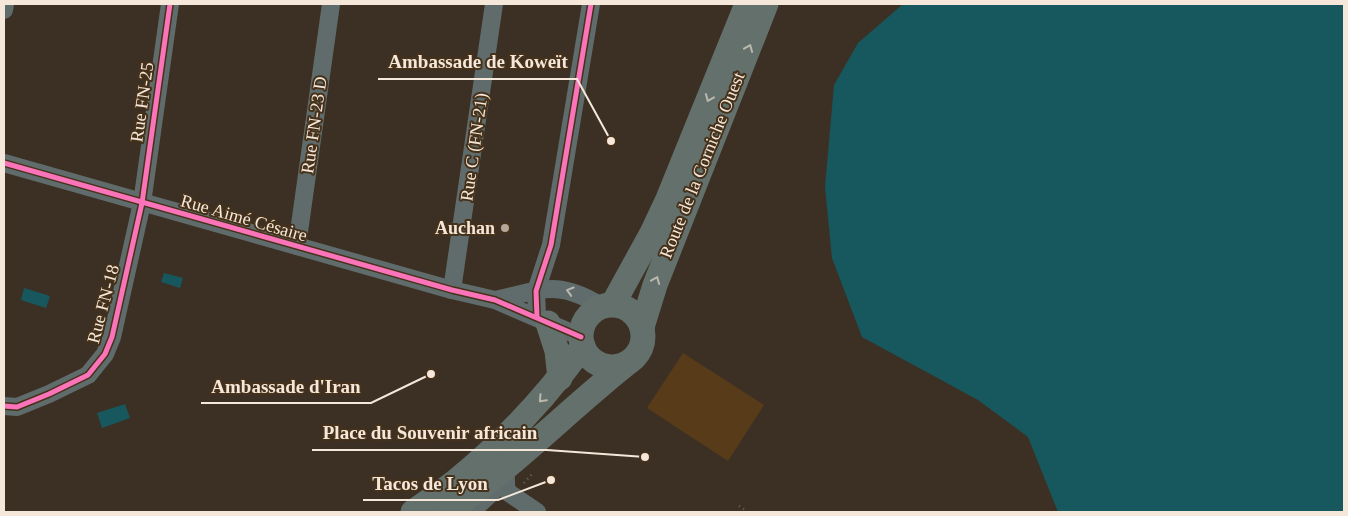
<svg xmlns="http://www.w3.org/2000/svg" width="1348" height="516" font-family="Georgia,serif">
  <style>
    .green { fill: #583c1a }
    .water { fill: #17585e }
    .lines { fill: none; stroke-linecap: round; stroke-linejoin: round }
    .path { stroke: #666a67; stroke-width: 2.5; stroke-dasharray: 1 4; stroke-linecap: butt }
    .minor { stroke: #606c6b; stroke-width: 18 }
    .highway { stroke: #63706c; stroke-width: 25 }
    .cycleway-casing { stroke: #46311a; stroke-width: 8 }
    .cycleway { stroke: #fb73b8; stroke-width: 5 }
    .oneway { stroke: #bbb8ae }
    .oneway2 { stroke: #b9b6ae }
    .poi-dot { fill: #b4a89a; stroke: #46311a; stroke-width: 2 }
    .labels { text-anchor: middle; dominant-baseline: central; stroke-width: 4; stroke-linejoin: round; paint-order: stroke }
    .street-label { font-size: 18px; fill: #f5e8da; stroke: #46311a }
    .poi-label { font-size: 18px; font-weight: bold; fill: #f5e8da; stroke: #46311a; text-anchor: end }
    .leader { fill: none; stroke: #f5e8da; stroke-width: 2 }
    .callout-dot { fill: #f5e8da; stroke: #46311a; stroke-width: 2 }
    .callout-label { font-size: 19px; text-anchor: middle; font-weight: bold; fill: #f5e8da; stroke: #46311a; stroke-width: 4; stroke-linejoin: round; paint-order: stroke }
  </style>
  <rect width="100%" height="100%" fill="#3c3024"/>
  <polygon class="green" points="683,353 764,405 728,461 647,408"/>
  <g class="water">
    <polygon points="903,4 1344,4 1344,512 1058,512 1028,437 978,400 862,337 832,258 825,187 834,85 858,43"/>
    <polygon points="164,273 183,278 180,288 161,282"/>
    <polygon points="24,288 50,296 46,308 21,300"/>
    <polygon points="125,404 130,418 102,428 97,413"/>
  </g>
  <g class="lines">
    <g class="path">
      <polyline points="644,360 652,345"/>
      <polyline points="524,483 532,474"/>
      <polyline points="739,506 748,512"/>
    </g>
    <g class="minor">
      <polyline points="4,10 5,4"/>
      <polyline points="4,163 452,290 495,300 581,337"/>
      <polyline points="297,246 331,4"/>
      <polyline points="452,290 494,4"/>
      <path d="M495,300C541,290 558,279 601,306"/>
      <polyline points="537,317 536,291 551,245 591,4"/>
      <polyline points="4,406 17,407 49,394 88,375 105,354 112,337 142,203 170,4"/>
      <polyline points="506,479 506,487 509,493 537,512"/>
      <polyline points="471,512 502,483"/>
    </g>
    <g class="highway">
      <polyline points="613,304 652,233 668,199 747,4"/>
      <circle cx="612" cy="336" r="31"/>
      <polyline points="548,323 557,351 560,378"/>
      <polyline points="642,327 655,285 766,4"/>
      <path d="M413,512C427,502 442,492 456,481C504,442 547,396 583,346"/>
      <path d="M447,512C511,469 565,413 625,365"/>
    </g>
    <g class="cycleway-casing">
      <g id="cycleway">
        <polyline points="4,163 452,290 495,300 581,337"/>
        <polyline points="537,317 536,291 551,245 591,4"/>
        <polyline points="4,406 17,407 49,394 88,375 105,354 112,337 142,203 170,4"/>
      </g>
    </g>
    <use href="#cycleway" class="cycleway"/>
  </g>
  <defs><path id="oneway-chevron" d="M-2-3.5L2.5 0L-2 3.5" fill="none" stroke-width="1.6" stroke-linecap="round" stroke-linejoin="round" transform="scale(1.25)"/></defs>
  <g class="oneway">
    <use href="#oneway-chevron" transform="translate(749 48) rotate(-68)"/>
    <use href="#oneway-chevron" transform="translate(709 98) rotate(112)"/>
    <use href="#oneway-chevron" transform="translate(656 280) rotate(-68)"/>
    <use href="#oneway-chevron" transform="translate(542 399) rotate(133)"/>
  </g>
  <use class="oneway2" href="#oneway-chevron" transform="translate(570 291) rotate(-164)"/>
  <circle class="poi-dot" cx="505" cy="228" r="5"/>
  <g class="labels">
    <g class="street-label">
      <text transform="translate(142 102) rotate(-82)">Rue FN-25</text>
      <text transform="translate(314 125) rotate(-82)">Rue FN-23 D</text>
      <text transform="translate(474 147) rotate(-82)">Rue C (FN-21)</text>
      <text transform="translate(702 165) rotate(-68)">Route de la Corniche Ouest</text>
      <text transform="translate(244 218) rotate(16)">Rue Aimé Césaire</text>
      <text transform="translate(103 304) rotate(-75)">Rue FN-18</text>
    </g>
    <g class="poi-label">
      <text x="495" y="228">Auchan</text>
    </g>
  </g>
  <path class="leader" d="M611 141L577 79H378M431 374L371 403H201M645 457L547 450H312M551 480L498 500H363"/>
  <g class="callout-dot">
    <circle cx="611" cy="141" r="5"/>
    <circle cx="431" cy="374" r="5"/>
    <circle cx="645" cy="457" r="5"/>
    <circle cx="551" cy="480" r="5"/>
  </g>
  <g class="callout-label">
    <text x="478" y="68">Ambassade de Koweït</text>
    <text x="286" y="393">Ambassade d'Iran</text>
    <text x="430" y="439">Place du Souvenir africain</text>
    <text x="430" y="490">Tacos de Lyon</text>
  </g>
  <rect width="1348" height="516" fill="none" stroke="#f5e8da" stroke-width="10"/>
</svg>
